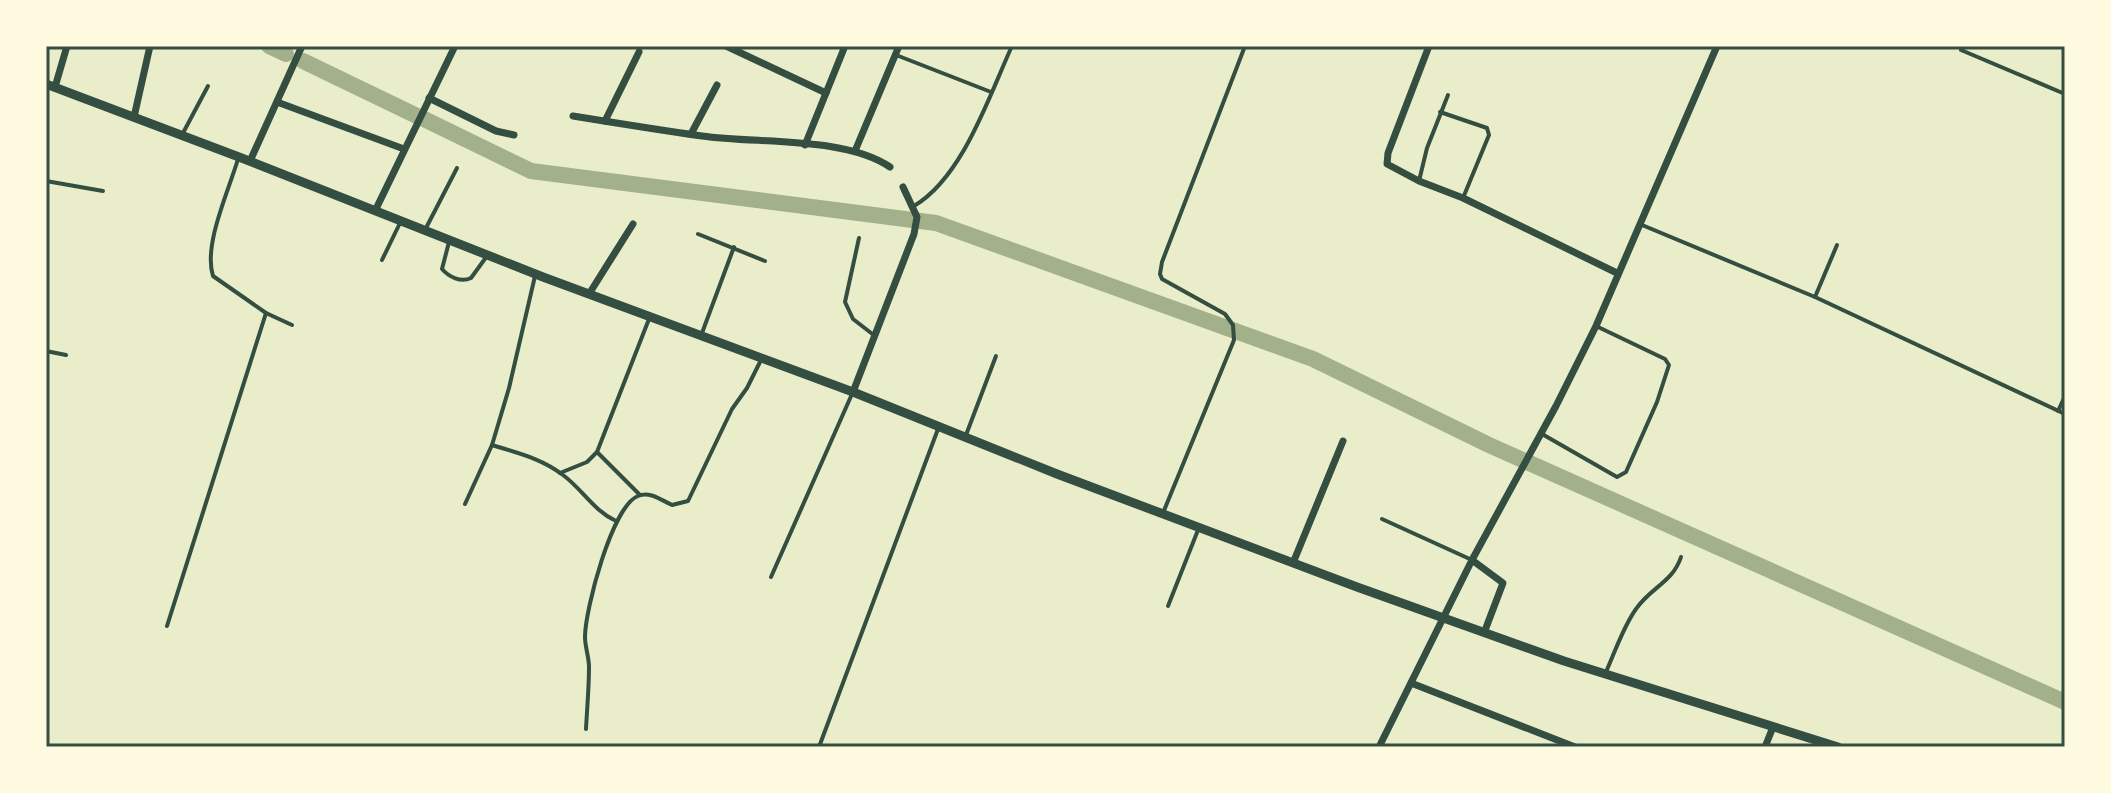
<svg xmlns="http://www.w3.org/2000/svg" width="2111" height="793" font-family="'PT Sans Narrow',sans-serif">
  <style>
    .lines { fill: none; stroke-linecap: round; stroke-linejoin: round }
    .canal { stroke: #a3b18a; stroke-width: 16 }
    .service { stroke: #344e41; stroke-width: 4 }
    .minor { stroke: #344e41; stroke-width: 7 }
    .tertiary { stroke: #344e41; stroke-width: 9 }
    .neatline { fill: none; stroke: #344e41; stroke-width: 3 }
  </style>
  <rect width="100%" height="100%" fill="#e9edc9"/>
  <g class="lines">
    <g class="canal">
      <polyline points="269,46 286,54"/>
      <polyline points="303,61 417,116"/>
      <polyline points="424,119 531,171 936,223 1313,359 1489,445 2065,702"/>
    </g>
    <g class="service">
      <polyline points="1961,50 2065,94"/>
      <polyline points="896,55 991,92"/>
      <polyline points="1440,112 1487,128 1489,135 1463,198"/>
      <polyline points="183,133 208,86"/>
      <path d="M238,159C229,190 203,245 213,276L266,313L292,325"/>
      <polyline points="46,181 103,191"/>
      <polyline points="1419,181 1427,148 1448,95"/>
      <path d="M914,206C963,177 989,96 1012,46"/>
      <polyline points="1642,225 1815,297 2065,414"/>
      <polyline points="426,228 457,168"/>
      <polyline points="698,234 765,261"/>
      <polyline points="859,238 845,302 853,319 875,336"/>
      <path d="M449,242L442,269C449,277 461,283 471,278L487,256"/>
      <polyline points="382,260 400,223"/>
      <polyline points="1815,297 1837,245"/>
      <polyline points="702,333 734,247"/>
      <polyline points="46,351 66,355"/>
      <polyline points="2058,411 2065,396"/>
      <polyline points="1542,434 1617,477 1626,472 1657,402 1669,365 1665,359 1596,326"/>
      <polyline points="966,435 996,356"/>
      <path d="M492,445C517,453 541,458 563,475C582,489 594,511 616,521"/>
      <polyline points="597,452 640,495"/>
      <polyline points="560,473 587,462 597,452 649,319"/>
      <polyline points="465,504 492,445 509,388 535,276"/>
      <polyline points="1163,513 1234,340 1233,325 1225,314 1162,279 1160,274 1162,262 1245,46"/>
      <polyline points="1382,519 1472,560"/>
      <polyline points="771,577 852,394"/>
      <polyline points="1168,606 1198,530"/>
      <polyline points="167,626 266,313"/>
      <path d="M1606,672C1615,652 1623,627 1636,609C1650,588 1673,582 1681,557"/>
      <path d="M586,729C587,709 589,688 589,667C589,657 585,647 585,637C585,610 612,506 638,496C650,491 661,500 672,505L688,501L732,409L747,388L761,360"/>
      <polyline points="819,747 938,429"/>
    </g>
    <g class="minor">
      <polyline points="726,46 826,93"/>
      <polyline points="1429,46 1388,153 1387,164 1419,181 1463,198 1617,273"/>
      <polyline points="55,87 67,46"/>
      <polyline points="429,98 496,131 514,135"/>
      <polyline points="277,102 404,149"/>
      <path d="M573,116C616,123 659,130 702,136C757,144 845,136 890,167"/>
      <polyline points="134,117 150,46"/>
      <polyline points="605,121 639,52"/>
      <polyline points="691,134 717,85"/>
      <polyline points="805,145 845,46"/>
      <polyline points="855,151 899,46"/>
      <polyline points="250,161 302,46"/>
      <polyline points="375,211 455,46"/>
      <polyline points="589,294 633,224"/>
      <polyline points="853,392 914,234 917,217 903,187"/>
      <polyline points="1472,560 1503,583 1484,633"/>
      <polyline points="1293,563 1343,441"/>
      <polyline points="1411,683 1575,747"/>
      <polyline points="1379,747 1472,560 1556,406 1596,326 1717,46"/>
      <polyline points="1765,747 1773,727"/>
    </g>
    <polyline class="tertiary" points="46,84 239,157 543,277 853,392 1057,474 1357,587 1564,661 1838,747"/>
  </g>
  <rect width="2111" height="793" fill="none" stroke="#fefae0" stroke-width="96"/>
  <rect x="48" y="48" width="2015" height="697" class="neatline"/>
</svg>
